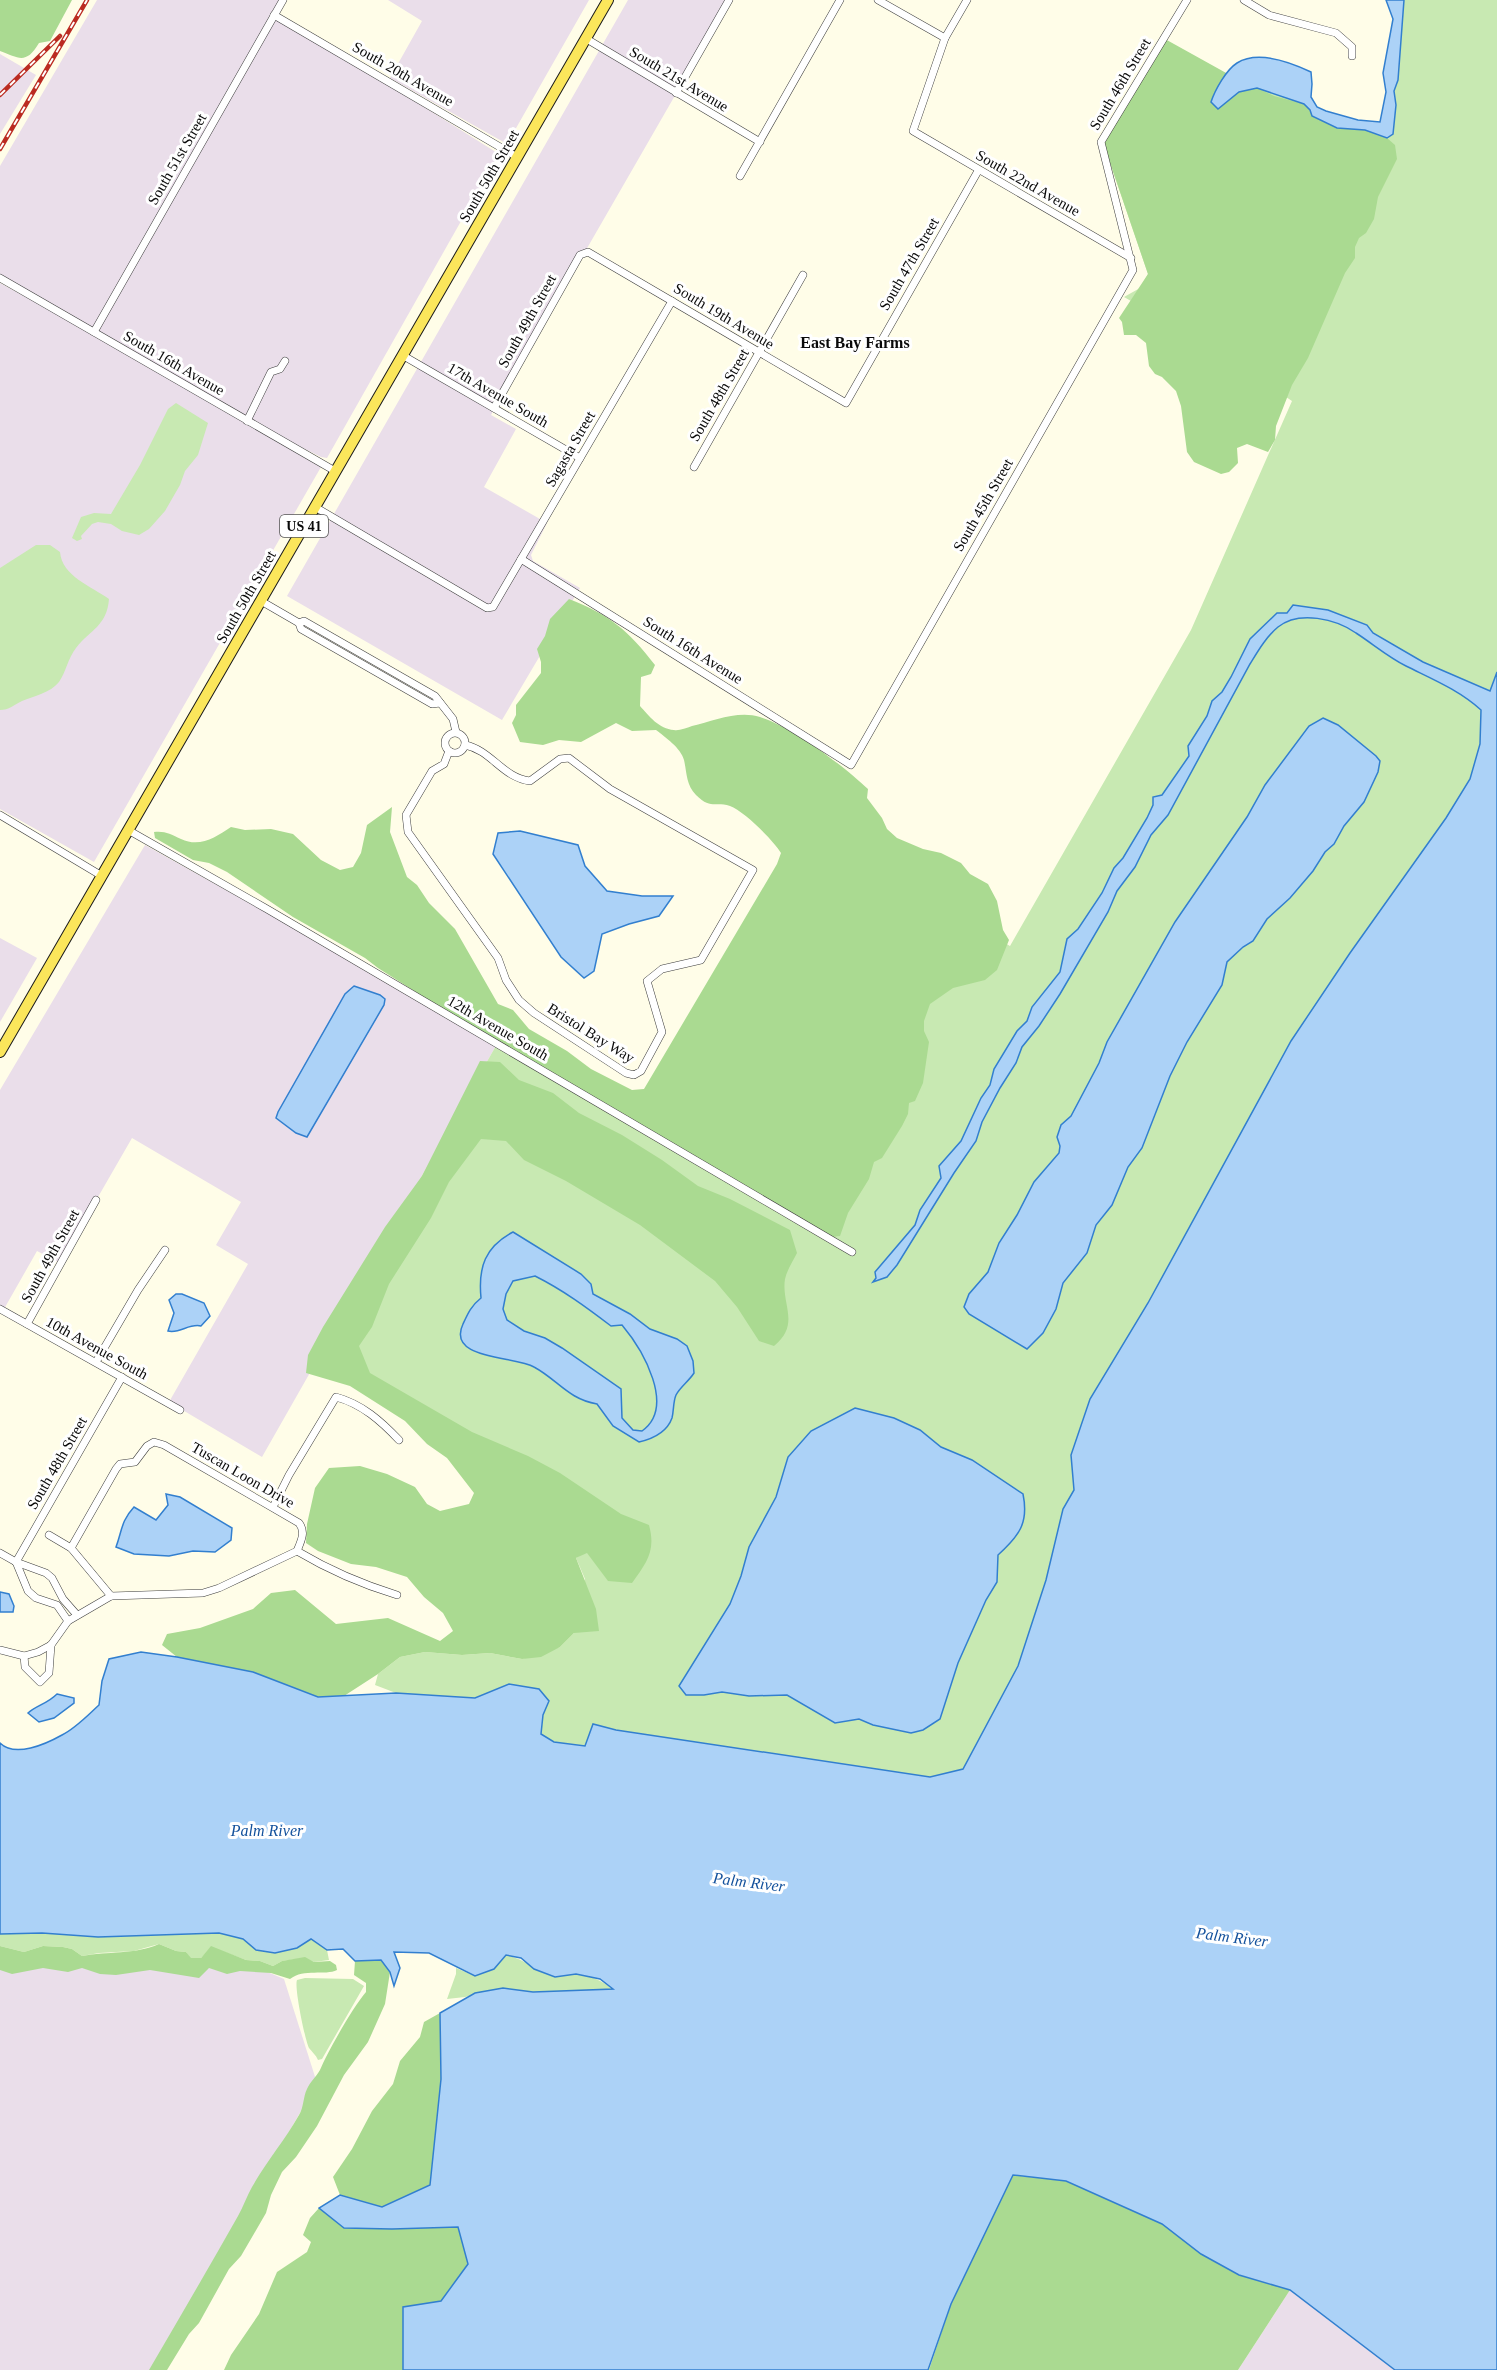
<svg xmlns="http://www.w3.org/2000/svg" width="1497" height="2370" font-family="Georgia,serif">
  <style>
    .industrial { fill: #eadeea }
    .green { fill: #c8e9b2 }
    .forest { fill: #aada91 }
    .water { fill: #acd2f7; stroke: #327fcf; stroke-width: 1.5; fill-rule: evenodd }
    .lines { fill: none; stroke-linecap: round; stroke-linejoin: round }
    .street-casing { stroke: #3d3d3d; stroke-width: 8 }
    .primary-casing { stroke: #1b1b1b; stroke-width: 12 }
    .street { stroke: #fff; stroke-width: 7 }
    .primary { stroke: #fbe65b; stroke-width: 10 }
    .rail-casing { stroke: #bb2b21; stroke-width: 4.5 }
    .rail { stroke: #fff; stroke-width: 2; stroke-dasharray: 7; stroke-linecap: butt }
    .labels { text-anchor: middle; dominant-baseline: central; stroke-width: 6; stroke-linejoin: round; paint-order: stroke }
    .shield { fill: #fff; stroke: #545454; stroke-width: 1.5 }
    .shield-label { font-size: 14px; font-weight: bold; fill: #0a0a0a }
    .street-label { font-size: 15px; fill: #0a0a0a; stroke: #fff }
    .neighbourhood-label { font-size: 16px; font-weight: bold; fill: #0a0a0a; stroke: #fff }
    .water-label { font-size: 16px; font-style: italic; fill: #13519c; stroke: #fff }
  </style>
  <rect width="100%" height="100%" fill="#fffde8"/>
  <g class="industrial">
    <polygon points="97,0 282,0 93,331 0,276 0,166"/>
    <polygon points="388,0 589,0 507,144 390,78 422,21"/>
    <polygon points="628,0 730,0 491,415 516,429 484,487 547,523 531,555 533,561 580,588 502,720 287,596"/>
    <polygon points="275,19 373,75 499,154 327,458 321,457 254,424 96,332"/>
    <polygon points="0,54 36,75 0,134"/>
    <polygon points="0,283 85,329 321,467 94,862 0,809"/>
    <polygon points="145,845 404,989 497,1044 262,1457 169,1402 248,1264 216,1245 241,1202 132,1138 60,1263 37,1251 4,1309 0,1307 0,1090"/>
    <polygon points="0,938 37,958 0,1022"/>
    <polygon points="0,1955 244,1962 284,1979 317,2083 153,2370 0,2370"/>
    <polygon points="1290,2290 1395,2370 1238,2370"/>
  </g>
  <g class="green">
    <polygon points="1404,0 1497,0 1497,858 963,1769 930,1777 616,1730 594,1724 585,1746 554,1742 541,1735 543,1715 549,1701 509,1684 475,1698 396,1693 375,1685 378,1674 400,1657 425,1652 462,1655 490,1653 522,1659 560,1647 574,1633 585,1579 576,1558 587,1552 627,1549 316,1362 497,1044 693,1156 865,861 1010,946 1191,630 1292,401 1208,345 1124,297 1140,288 1148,274 1103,142 1228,74 1387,138 1393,134 1396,105 1394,91 1398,80"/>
    <polygon points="176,403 208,423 198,455 185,471 180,485 165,511 149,529 139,535 122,531 111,524 98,522 92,524 81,536 82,539 77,541 72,538 81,517 94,513 111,514 140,465 168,409"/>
    <path d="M36,545H50L60,552C62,576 91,586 109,599C107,626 90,630 76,648C68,658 66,672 59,682C50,693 34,696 22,701C14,705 9,710 0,710V568Z"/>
    <polygon points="42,1933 98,1937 219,1933 243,1939 256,1950 297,1948 311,1939 327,1950 329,1960 314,1962 305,1958 282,1961 273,1966 260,1961 246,1960 211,1947 201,1958 190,1958 186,1952 176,1951 159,1944 134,1951 99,1953 82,1956 72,1949 63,1947 43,1946 24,1952 0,1946 0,1934"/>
    <path d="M506,1955C526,1959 533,1970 552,1976C560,1978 568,1974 575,1974C591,1975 602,1981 614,1990L533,1992L503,1988L465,1997L447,1999L456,1974V1968L475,1976L494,1969Z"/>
    <path d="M305,1978L353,1979L364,1986L322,2059L318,2060C316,2055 312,2052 309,2048C305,2040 294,1987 297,1980Z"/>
  </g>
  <g class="forest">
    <path d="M0,0H72L50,41L39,43C26,65 19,58 0,51Z"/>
    <polygon points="1165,39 1228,74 1215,92 1218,108 1239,92 1257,88 1274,96 1304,104 1337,128 1365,130 1387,138 1395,145 1397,159 1378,197 1374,219 1366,233 1359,238 1355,247 1355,258 1345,273 1308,358 1292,385 1276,426 1275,440 1268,452 1247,444 1237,448 1238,463 1229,472 1221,474 1194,462 1187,452 1181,406 1176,391 1162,377 1155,374 1149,366 1146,343 1136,335 1124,335 1122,322 1119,318 1148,274 1103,142"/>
    <path d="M569,599C610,615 628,630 655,665L651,674L641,677L640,706C649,716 659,729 674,730C679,731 686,728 692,726C713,721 738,710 760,717C793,727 842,765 868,789L867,798L882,818L887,829L897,838L923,849L941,853L961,863L970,874L988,884L997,901L1003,930L1009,940L997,970L985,980L953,988L930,1004L924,1021V1031L929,1042L923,1083L915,1101L909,1103L908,1114L902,1126L882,1158L874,1162L869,1179L848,1213L840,1236L832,1237L430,1001L378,968L365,958L293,917L227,872L209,863L193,860L155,838L154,832C166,831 170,834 181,839C200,848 216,837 231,827L245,830L271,829L293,834L321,860L340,870L353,867L361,853L367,825L392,807L390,832L407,877L417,885L429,903L455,929L498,1004L513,1010L529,1029L567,1051L591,1069L632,1090L644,1089L777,864L781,853C774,841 744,811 730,806C715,801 711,810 696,795C686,785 687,773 684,760C681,748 665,737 656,730L632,731L616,723L581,742L559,740L543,745L520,742L512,723L516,715V705L541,673V662L537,649L545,636L550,619Z"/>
    <path d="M480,1061L500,1062L519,1080L553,1093L579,1113L622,1135L662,1160L698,1186L730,1199L790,1230L797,1253C793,1261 787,1270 785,1279C781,1304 801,1324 774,1346L759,1341L737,1307L715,1281L640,1225L566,1181L524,1160L506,1141L481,1139L449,1182L431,1218L389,1284L372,1327L359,1346L370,1373L472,1432L528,1456L560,1473L621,1514L649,1525C656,1551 647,1562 632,1583L608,1581L587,1553L576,1558L596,1609L599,1631L574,1633L560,1647L541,1657L522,1659L490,1653L462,1655L425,1652L400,1657L378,1674L344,1696L318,1697L253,1672L177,1657L162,1645L167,1634L200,1628L253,1609L271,1593L295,1590L336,1624L388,1618L440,1641L453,1631L443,1613L424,1597L407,1577L376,1567L351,1564L318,1551L306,1543L307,1524L315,1488L329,1468L360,1466L387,1474L415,1487L427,1504L440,1511L469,1504L474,1493L447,1458L427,1444L405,1421L350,1386L306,1373L308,1355L323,1327L385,1227L422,1176Z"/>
    <path d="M159,1944L176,1951L186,1952L191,1958H201L211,1946L246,1960L260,1961L273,1966L282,1961L305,1957L314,1962L330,1961L336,1965L337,1970C325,1976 304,1968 290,1979L271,1973L240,1971L227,1974L209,1968L199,1978L150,1970L116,1975L100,1974L82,1968L68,1972L43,1968L12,1974L0,1970V1946L24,1952L43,1946L63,1947L72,1949L82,1956C108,1951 134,1955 159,1944Z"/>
    <path d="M381,1960L390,1972L385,2004L368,2042L344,2075L317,2126L296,2157L282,2172L271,2195L266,2213L241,2256L229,2269L199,2323L189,2334L167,2370H149C179,2319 209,2267 238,2216C243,2207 247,2196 252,2187C266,2162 285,2140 299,2115C304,2107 303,2097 307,2089C310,2082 316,2077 320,2070C328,2051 353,2007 366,1992V1983L354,1975L355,1961Z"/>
    <polygon points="440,2013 441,2079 430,2185 382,2207 340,2195 333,2177 352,2149 372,2111 393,2084 400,2061 420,2037 424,2022"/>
    <polygon points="1012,2175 1066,2181 1162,2224 1201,2254 1239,2275 1290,2290 1238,2370 929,2370 951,2304"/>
    <polygon points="319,2208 345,2228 392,2229 458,2226 468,2264 405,2354 403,2370 224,2370 231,2355 259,2314 277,2272 307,2252 311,2242 303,2235 310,2218"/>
  </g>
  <g class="water">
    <path d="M1386,0H1404L1398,80L1394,91L1396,105L1393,134L1387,138L1365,130L1337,128L1312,116L1310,110L1304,104L1257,88L1239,92L1218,109L1211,102C1215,90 1226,70 1237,63C1258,50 1292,63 1311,72L1312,84L1311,97L1317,107L1326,111L1358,120L1380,122L1386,92L1383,73L1393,19Z"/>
    <path d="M1293,605L1328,610L1367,625L1373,633L1423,662L1490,691L1497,672V2370H1395L1290,2290L1239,2275L1201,2254L1162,2224L1066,2181L1013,2175L951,2304L928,2370H403V2307L441,2301L468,2264L458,2227L392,2229L344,2228L319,2208L340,2195L382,2207L430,2185L441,2079L440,2013L475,1993L503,1988L533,1992L613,1989L600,1979L576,1974L555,1977L534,1969L521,1958L506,1955L494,1969L475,1976L429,1953L394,1952L400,1968L394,1986L390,1972L381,1960L355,1961L343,1949L327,1950L311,1939L297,1948L275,1953L256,1950L243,1939L219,1933L98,1937L42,1933L0,1934V1743C15,1758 46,1744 62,1735C76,1728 88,1715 99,1705L102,1681L109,1659L141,1652L177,1657L253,1672L318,1697L396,1693L475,1698L509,1684L539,1689L549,1701L543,1715L541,1734L554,1742L585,1746L593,1724L616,1730L930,1777L963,1769L1018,1666L1046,1580L1063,1509L1074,1490L1071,1455L1090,1399L1148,1303L1291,1041L1350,953L1446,818L1470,779L1480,744L1481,710C1459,690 1432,679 1406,666C1388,657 1373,644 1356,633C1336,619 1299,610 1278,627C1266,637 1258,651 1250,664L1168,815L1151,835L1135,867L1117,891L1108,912L1060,994L1039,1026L1022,1047L1016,1063L1000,1088L982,1122L976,1141L954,1173L897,1265L887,1277L873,1282L876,1278L875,1272L915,1225L920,1210L941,1178L939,1166L961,1141L981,1098L990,1085L994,1069L1017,1031L1027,1021L1032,1007L1060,972L1067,939L1078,929L1102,893L1114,868L1123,858L1147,818L1153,805V797L1162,795L1189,756L1188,746L1207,716L1212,701L1222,692L1231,677L1250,639L1277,613H1287Z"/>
    <polygon points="1323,718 1338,725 1376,756 1380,761 1378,772 1364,802 1344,826 1334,844 1325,852 1313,871 1290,898 1267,919 1253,941 1243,947 1227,962 1222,985 1187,1042 1170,1076 1142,1148 1128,1167 1112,1205 1096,1225 1087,1253 1063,1283 1056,1309 1043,1333 1027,1349 969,1314 964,1307 969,1294 988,1272 999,1243 1017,1215 1034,1182 1059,1153 1060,1146 1057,1137 1061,1125 1071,1116 1099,1063 1107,1042 1175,922 1247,817 1265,785 1309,726"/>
    <polygon points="520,831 578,845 585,866 607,891 642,896 673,896 659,916 629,924 602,934 594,971 584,978 561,957 493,854 498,833"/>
    <polygon points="354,986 380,995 385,999 384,1005 307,1137 296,1133 276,1118 278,1112 345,994"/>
    <path d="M513,1232L581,1274L591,1284L593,1294L630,1314L650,1329L677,1339L687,1346L693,1361L694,1373C689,1381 680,1387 676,1395C673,1402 674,1410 672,1418C667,1432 652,1439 639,1442L613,1426L597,1404C568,1399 558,1380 534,1367C515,1356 446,1360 463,1324C468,1313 471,1306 481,1298C478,1267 485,1247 513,1232ZM535,1276C563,1290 586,1307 611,1326L622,1325C643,1350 676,1407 642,1431L633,1430L622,1418L621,1389L562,1348L545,1338L524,1331L507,1320L503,1309L506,1294L513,1281Z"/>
    <path d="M176,1294H182L204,1303L210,1316L201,1326C189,1323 180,1334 168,1331L174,1313L169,1300Z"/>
    <path d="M855,1408L894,1418L920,1430L941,1447L972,1460L1023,1494C1029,1523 1019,1536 998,1555L997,1582L986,1600L958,1663L940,1719L923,1730L911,1733L873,1725L859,1719L835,1723L787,1695L749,1696L722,1692L704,1695H686L679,1686L730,1604L741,1576L749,1547L776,1497L788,1457L811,1431Z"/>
    <path d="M166,1494L180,1497L232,1528L231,1540L215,1552L193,1551L169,1556L134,1554L116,1547C122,1531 121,1521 134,1507L156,1520L168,1505Z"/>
    <polygon points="0,1592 9,1594 14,1606 13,1612 0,1612"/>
    <path d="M57,1694L74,1698V1703L54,1718L39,1722L28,1713C37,1705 47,1704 57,1694Z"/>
  </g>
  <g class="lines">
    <g class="street-casing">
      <g id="street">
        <polyline points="878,0 945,38"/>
        <polyline points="967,0 945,38 913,131 1131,258"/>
        <polyline points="1244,0 1269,15 1336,33 1352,47 1352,56"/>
        <polyline points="274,15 517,157"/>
        <polyline points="585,38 760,142"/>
        <polyline points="676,93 729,0"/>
        <polyline points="740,176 840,0"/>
        <polyline points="0,278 335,471"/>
        <polyline points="94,332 283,0"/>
        <polyline points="402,355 580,458"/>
        <polyline points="494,408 580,255 588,252 846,403 978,171"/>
        <polyline points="247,421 271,372 280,369 285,361"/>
        <polyline points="694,467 803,275"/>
        <polyline points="315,507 487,608 493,607 672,301"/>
        <polyline points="521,559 851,765 1133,270 1101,142 1187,0"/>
        <polyline points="261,601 299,623 301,629 432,704 440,703"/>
        <polyline points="299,623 304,621 435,696 453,719 456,732"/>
        <circle cx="455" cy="743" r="10"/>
        <path d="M449,751L444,764L432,771L406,815L408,832L498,958L506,980L519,1000L534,1013L626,1073L634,1075L641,1071L662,1032L647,981L662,969L701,960L753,870L610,789L569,758L560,759L530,781C503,778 491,750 465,745"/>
        <polyline points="0,815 102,876"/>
        <polyline points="128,830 267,909 852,1252"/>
        <polyline points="0,1309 180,1410"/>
        <polyline points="27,1324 96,1200"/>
        <polyline points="96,1362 138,1290 165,1250"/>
        <path d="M273,1507L289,1475L336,1397C362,1404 381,1421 399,1440"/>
        <polyline points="49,1535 71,1548 111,1596"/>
        <path d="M297,1551C329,1570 361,1584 397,1595"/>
        <polyline points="0,1553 16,1562 46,1573 52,1578 63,1599 77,1615"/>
        <polyline points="16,1562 122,1377"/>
        <polyline points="16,1562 28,1591 36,1598 57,1605 68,1621"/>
        <path d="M0,1650L24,1656L38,1652L51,1645L68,1621L111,1596L203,1593L219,1588L297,1551C301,1541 306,1532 299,1523L164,1445L154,1442L147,1446L135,1462L120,1464L116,1469L71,1548"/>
        <polyline points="24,1656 25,1667 40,1682 49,1673 51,1645"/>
      </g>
    </g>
    <g class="primary-casing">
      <polyline id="primary" points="0,1052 608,0"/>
    </g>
    <use href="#street" class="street"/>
    <use href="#primary" class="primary"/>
    <g class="rail-casing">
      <g id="rail">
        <polyline points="0,95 60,36"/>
        <polyline points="0,149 87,0"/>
      </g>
    </g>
    <use href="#rail" class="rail"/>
  </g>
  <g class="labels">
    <rect class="shield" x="280" y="515" width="48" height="22" rx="4.5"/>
    <g class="shield-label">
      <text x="304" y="526">US 41</text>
    </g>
    <g class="street-label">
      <text transform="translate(403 74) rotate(30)">South 20th Avenue</text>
      <text transform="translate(679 79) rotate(31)">South 21st Avenue</text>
      <text transform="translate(1120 84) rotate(-59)">South 46th Street</text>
      <text transform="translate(177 159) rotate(-60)">South 51st Street</text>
      <text transform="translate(489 176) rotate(-60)">South 50th Street</text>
      <text transform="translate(1028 183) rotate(30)">South 22nd Avenue</text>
      <text transform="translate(909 264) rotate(-60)">South 47th Street</text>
      <text transform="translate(724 316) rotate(31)">South 19th Avenue</text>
      <text transform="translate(527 321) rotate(-61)">South 49th Street</text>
      <text transform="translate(174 363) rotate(30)">South 16th Avenue</text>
      <text transform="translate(498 395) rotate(30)">17th Avenue South</text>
      <text transform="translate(719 395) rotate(-60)">South 48th Street</text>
      <text transform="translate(570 449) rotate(-60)">Sagasta Street</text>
      <text transform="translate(983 505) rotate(-60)">South 45th Street</text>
      <text transform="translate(246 597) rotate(-60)">South 50th Street</text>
      <text transform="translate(693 650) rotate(32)">South 16th Avenue</text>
      <text transform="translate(498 1028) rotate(30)">12th Avenue South</text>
      <text transform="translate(591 1033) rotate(32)">Bristol Bay Way</text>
      <text transform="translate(50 1256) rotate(-61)">South 49th Street</text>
      <text transform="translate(97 1348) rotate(29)">10th Avenue South</text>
      <text transform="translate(57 1463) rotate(-60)">South 48th Street</text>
      <text transform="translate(243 1475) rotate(30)">Tuscan Loon Drive</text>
    </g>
    <g class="neighbourhood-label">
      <text x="855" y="342">East Bay Farms</text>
    </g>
    <g class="water-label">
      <text x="267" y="1830">Palm River</text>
      <text transform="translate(749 1882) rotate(7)">Palm River</text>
      <text transform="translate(1232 1937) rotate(7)">Palm River</text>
    </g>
  </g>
</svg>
